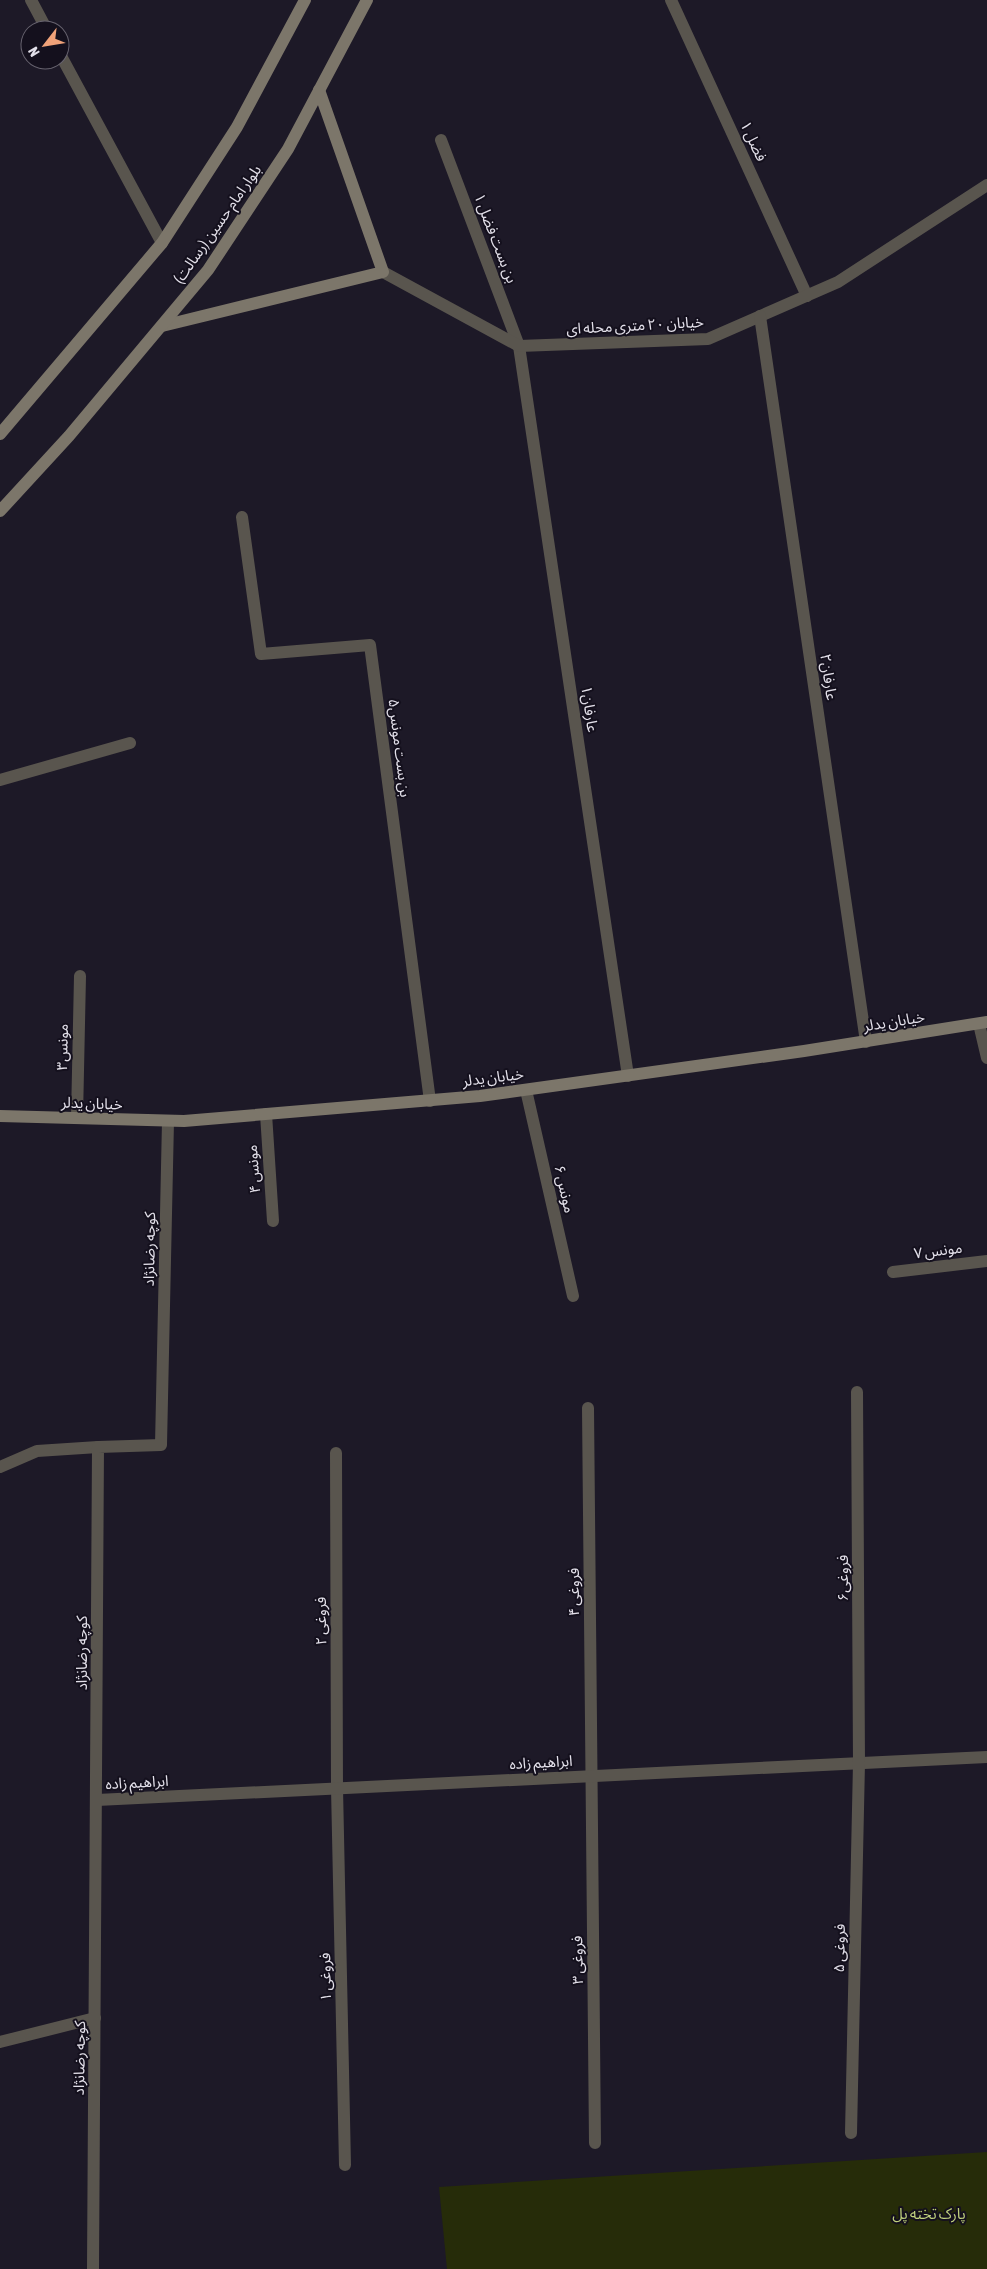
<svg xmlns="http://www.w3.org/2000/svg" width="987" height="2269" font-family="'Asap Condensed','Noto Sans Arabic',sans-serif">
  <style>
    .green { fill: #262c09 }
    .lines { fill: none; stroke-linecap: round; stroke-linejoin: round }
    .street { stroke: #59554e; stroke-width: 12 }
    .secondary { stroke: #7c766a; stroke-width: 12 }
    .labels { text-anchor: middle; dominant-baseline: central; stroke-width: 4; stroke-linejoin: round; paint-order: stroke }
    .street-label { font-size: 15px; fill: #e3e0ea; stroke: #14101d }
    .park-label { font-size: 15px; fill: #c0d17d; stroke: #14101d }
  </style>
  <rect width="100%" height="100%" fill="#1d1927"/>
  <polygon class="green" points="987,2152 987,2269 447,2269 439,2187"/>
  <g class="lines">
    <g class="street">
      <polyline points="31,0 47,30"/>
      <polyline points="671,0 807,296"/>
      <polyline points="60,54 162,243"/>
      <polyline points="441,140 519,346 628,1076"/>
      <polyline points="383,272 519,346 708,339 838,282 987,185"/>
      <polyline points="760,316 866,1042"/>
      <polyline points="242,517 261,654 370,645 430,1101"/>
      <polyline points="0,780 130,743"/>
      <polyline points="979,1024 987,1058"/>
      <polyline points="526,1090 573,1296"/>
      <polyline points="266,1114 273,1221"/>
      <polyline points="77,1118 80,976"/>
      <polyline points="893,1272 987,1261"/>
      <polyline points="588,1408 595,2143"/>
      <polyline points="336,1453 337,1788 345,2165"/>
      <polyline points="0,1467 37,1451 98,1447"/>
      <polyline points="97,1800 987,1757"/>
      <polyline points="0,2042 95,2018"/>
      <polyline points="851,2133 859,1763 857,1392"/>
      <polyline points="93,2269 98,1447 161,1445 168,1121"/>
    </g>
    <g class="secondary">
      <polyline points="162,326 383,272 319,90"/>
      <polyline points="0,434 162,243 237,127 305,0"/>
      <polyline points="0,511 69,436 208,270 288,149 367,0"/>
      <polyline points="0,1116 184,1121 480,1096 804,1051 987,1022"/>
    </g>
  </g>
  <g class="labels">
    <g class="street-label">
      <text transform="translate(754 141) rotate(65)">فضل ۱</text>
      <text transform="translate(217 224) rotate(-55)">بلوار امام حسین (رسالت)</text>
      <text transform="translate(496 238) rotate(69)">بن بست فضل ۱</text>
      <text transform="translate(635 325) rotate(-3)">خیابان ۲۰ متری محله ای</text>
      <text transform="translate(829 677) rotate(82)">عارفان۲</text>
      <text transform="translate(590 709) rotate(82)">عارفان۱</text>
      <text transform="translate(400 748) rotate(83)">بن بست مونس۵</text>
      <text transform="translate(894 1021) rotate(-9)">خیابان یدلر</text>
      <text transform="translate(62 1047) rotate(-89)">مونس۳</text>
      <text transform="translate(493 1077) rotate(-7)">خیابان یدلر</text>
      <text transform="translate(92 1103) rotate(2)">خیابان یدلر</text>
      <text transform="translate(253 1169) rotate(-94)">مونس ۴</text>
      <text transform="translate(565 1189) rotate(77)">مونس ۶</text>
      <text transform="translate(149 1249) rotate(-89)">کوچه رضانژاد</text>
      <text transform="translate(938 1250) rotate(-7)">مونس ۷</text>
      <text transform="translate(842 1578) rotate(-90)">فروغی۶</text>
      <text transform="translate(573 1592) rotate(-90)">فروغی ۴</text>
      <text transform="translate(320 1621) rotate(-90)">فروغی ۲</text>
      <text transform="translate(81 1653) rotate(-90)">کوچه رضانژاد</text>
      <text transform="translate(541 1762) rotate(-3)">ابراهیم زاده</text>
      <text transform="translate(137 1782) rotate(-3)">ابراهیم زاده</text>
      <text transform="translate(839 1948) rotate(-89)">فروغی ۵</text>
      <text transform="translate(577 1960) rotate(-91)">فروغی ۳</text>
      <text transform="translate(325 1977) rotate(-91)">فروغی ۱</text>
      <text transform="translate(79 2058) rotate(-89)">کوچه رضانژاد</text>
    </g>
    <g class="park-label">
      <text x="929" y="2213">پارک تخته پل</text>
    </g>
  </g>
  <g transform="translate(45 45) rotate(239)"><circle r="24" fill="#14101d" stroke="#67636f"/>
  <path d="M0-4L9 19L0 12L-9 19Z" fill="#f0a279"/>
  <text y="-8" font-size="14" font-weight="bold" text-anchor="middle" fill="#e3e0ea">N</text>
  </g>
</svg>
